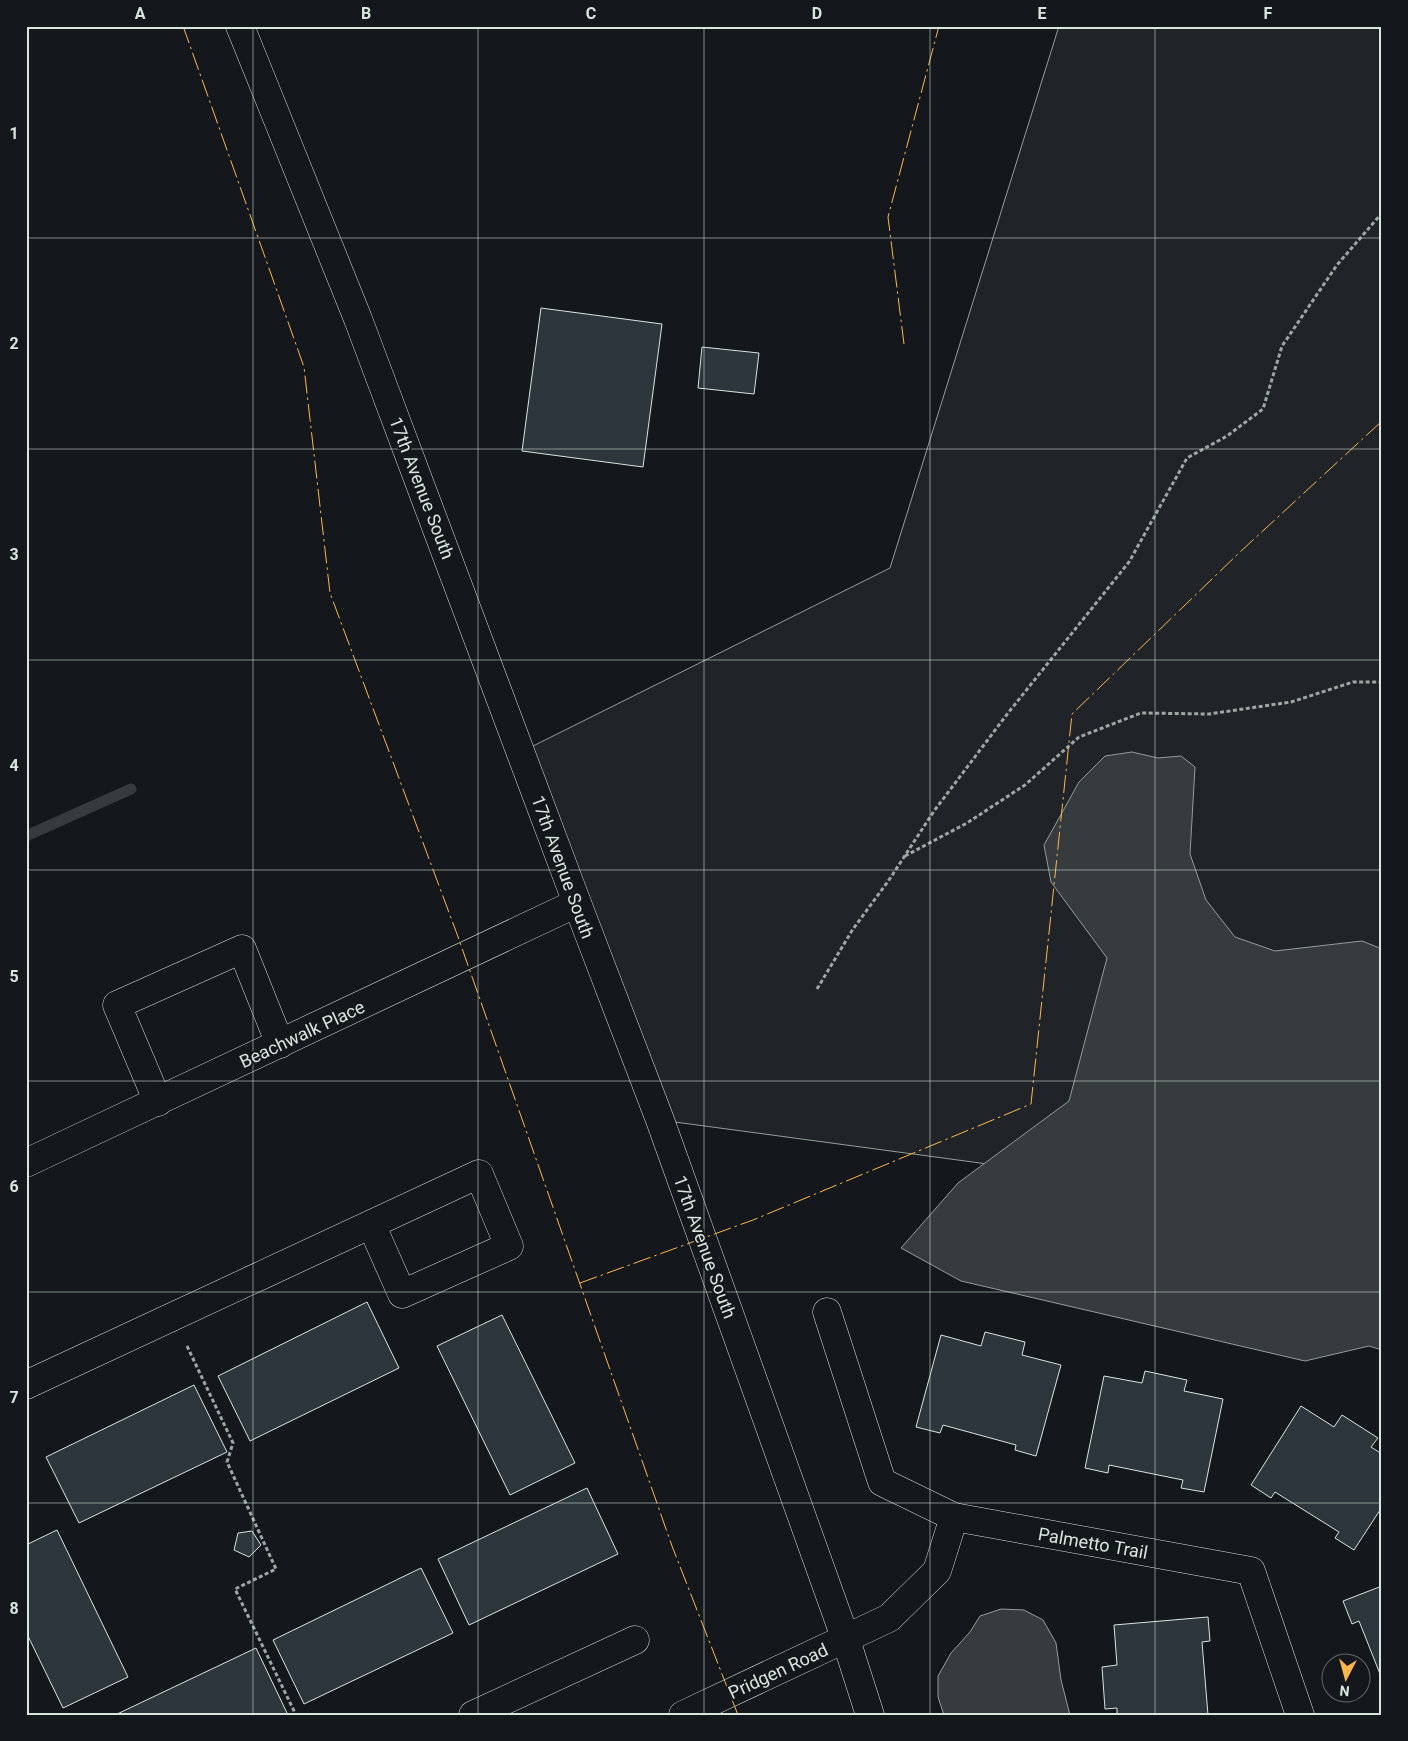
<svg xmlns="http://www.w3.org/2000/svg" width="1408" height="1741" font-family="Roboto,sans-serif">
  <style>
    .green { fill: #202428; stroke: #939e99 }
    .water { fill: #363b3e; stroke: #939e99 }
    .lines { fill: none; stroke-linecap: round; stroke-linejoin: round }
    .stream { stroke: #363b3e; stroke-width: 11 }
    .building { fill: #2c363c; stroke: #d8e6dc }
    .minor-casing { stroke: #d8e6dc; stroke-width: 29 }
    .path { stroke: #9da8a2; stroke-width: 3; stroke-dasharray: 4 2.5; stroke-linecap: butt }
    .minor { stroke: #14181c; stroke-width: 28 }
    .power { stroke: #ffb74d; stroke-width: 1; stroke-dasharray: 18 4 2.5 4; stroke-linecap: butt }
    .grid { fill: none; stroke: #d8e6dc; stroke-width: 1; stroke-opacity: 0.55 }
    .labels { text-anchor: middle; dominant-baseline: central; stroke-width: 4; stroke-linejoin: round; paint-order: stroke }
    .street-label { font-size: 18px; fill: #d8e6dc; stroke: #14181c }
    .neatline { fill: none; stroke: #d8e6dc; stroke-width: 2 }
    .grid-label { font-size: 16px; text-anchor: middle; font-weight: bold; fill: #d8e6dc }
  </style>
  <rect width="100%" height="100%" fill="#14181c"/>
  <polygon class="green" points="1059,26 1382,26 1382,1217 660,1120 521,752 890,568"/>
  <g class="water">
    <polygon points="1132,752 1158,758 1181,756 1195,767 1190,854 1206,900 1235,937 1275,951 1362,941 1382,949 1382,1350 1369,1346 1305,1361 961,1281 901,1248 958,1183 1069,1101 1107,958 1051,882 1044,845 1079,782 1105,756"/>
    <polygon points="1001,1609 1024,1610 1043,1620 1056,1643 1061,1680 1070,1715 944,1715 938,1697 938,1676 951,1653 970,1632 980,1616"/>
  </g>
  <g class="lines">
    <polyline class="stream" points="26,836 131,789"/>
  </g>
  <g class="building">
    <polygon points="541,308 662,324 643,467 522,451"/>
    <polygon points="702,347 759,353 754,394 698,388"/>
    <polygon points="367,1302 399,1368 250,1441 218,1376"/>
    <polygon points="502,1315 575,1463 510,1495 437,1346"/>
    <polygon points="985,1332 1025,1342 1022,1355 1061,1365 1036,1456 1015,1450 1016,1445 943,1425 940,1433 916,1427 941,1335 981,1346"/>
    <polygon points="1145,1371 1187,1380 1184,1391 1223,1399 1204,1492 1181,1488 1183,1480 1109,1465 1108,1473 1085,1468 1104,1376 1142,1383"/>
    <polygon points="194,1385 227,1452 79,1523 46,1457"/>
    <polygon points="1301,1406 1334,1427 1342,1415 1378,1438 1371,1447 1382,1454 1382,1507 1354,1550 1335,1538 1339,1532 1275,1492 1271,1498 1251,1485"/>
    <polygon points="587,1488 618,1554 469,1625 438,1559"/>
    <polygon points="57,1530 128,1677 63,1708 26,1632 26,1545"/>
    <polygon points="252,1531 261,1545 249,1557 234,1550 238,1533"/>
    <polygon points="421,1568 453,1633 304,1704 273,1640"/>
    <polygon points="1382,1586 1382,1679 1359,1621 1352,1624 1343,1601"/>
    <polygon points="1208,1617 1210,1641 1202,1642 1208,1715 1117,1715 1117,1708 1105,1709 1102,1667 1117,1665 1114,1625"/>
    <polygon points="256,1648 287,1713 283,1715 115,1715"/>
  </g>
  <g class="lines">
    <g class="minor-casing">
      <g id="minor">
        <polyline points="240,26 358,319 577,903 660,1120 846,1640 870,1715"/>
        <polyline points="158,1102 117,1005 242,949 280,1044"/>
        <polyline points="26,1163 577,903"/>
        <polyline points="827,1312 882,1482 954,1517 1251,1571 1300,1715"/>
        <path d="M26,1385C177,1315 328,1244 479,1174L509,1246L402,1294L371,1224"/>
        <polyline points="473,1715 635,1640"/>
        <polyline points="683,1715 889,1618 937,1571 954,1517"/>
      </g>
    </g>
    <g class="path">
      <polyline points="905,856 967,823 1025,785 1079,737 1141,713 1209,714 1291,702 1353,682 1382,682"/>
      <polyline points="817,989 853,929 889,880 934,811 1008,713 1129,562 1187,458 1227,436 1263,409 1282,346 1337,265 1382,213"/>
      <polyline points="187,1346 233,1443 227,1462 276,1569 235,1589 296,1715"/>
    </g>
    <use href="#minor" class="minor"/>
    <g class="power">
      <polyline points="183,26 304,367 330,593 457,934 672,1546 738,1715"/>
      <polyline points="904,344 888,217 939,26"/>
      <polyline points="580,1283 753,1220 1031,1104 1072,714 1240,552 1382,421"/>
    </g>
  </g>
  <path class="grid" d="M253,26V1715M478,26V1715M704,26V1715M930,26V1715M1155,26V1715M26,238H1382M26,449H1382M26,660H1382M26,870H1382M26,1081H1382M26,1292H1382M26,1503H1382"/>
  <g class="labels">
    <g class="street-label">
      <text transform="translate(422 488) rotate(69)">17th Avenue South</text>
      <text transform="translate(563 867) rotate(70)">17th Avenue South</text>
      <text transform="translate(302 1034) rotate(-25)">Beachwalk Place</text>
      <text transform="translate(705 1247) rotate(70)">17th Avenue South</text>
      <text transform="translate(1093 1543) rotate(10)">Palmetto Trail</text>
      <text transform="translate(778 1671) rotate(-25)">Pridgen Road</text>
    </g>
  </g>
  <rect width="1408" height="1741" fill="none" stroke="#14181c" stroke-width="55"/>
  <g transform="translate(1346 1678) rotate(186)"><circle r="24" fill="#14181c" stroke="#626a69"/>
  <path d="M0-4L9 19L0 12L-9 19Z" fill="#ffb74d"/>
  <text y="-8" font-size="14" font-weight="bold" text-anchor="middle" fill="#d8e6dc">N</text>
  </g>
  <rect x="28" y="28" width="1352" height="1686" class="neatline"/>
  <g class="grid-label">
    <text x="140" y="19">A</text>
    <text x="366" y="19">B</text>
    <text x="591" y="19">C</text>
    <text x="817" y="19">D</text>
    <text x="1042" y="19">E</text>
    <text x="1268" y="19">F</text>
    <text x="14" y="139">1</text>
    <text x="14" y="349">2</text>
    <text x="14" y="560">3</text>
    <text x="14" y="771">4</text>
    <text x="14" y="982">5</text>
    <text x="14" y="1192">6</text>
    <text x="14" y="1403">7</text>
    <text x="14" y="1614">8</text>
  </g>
</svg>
